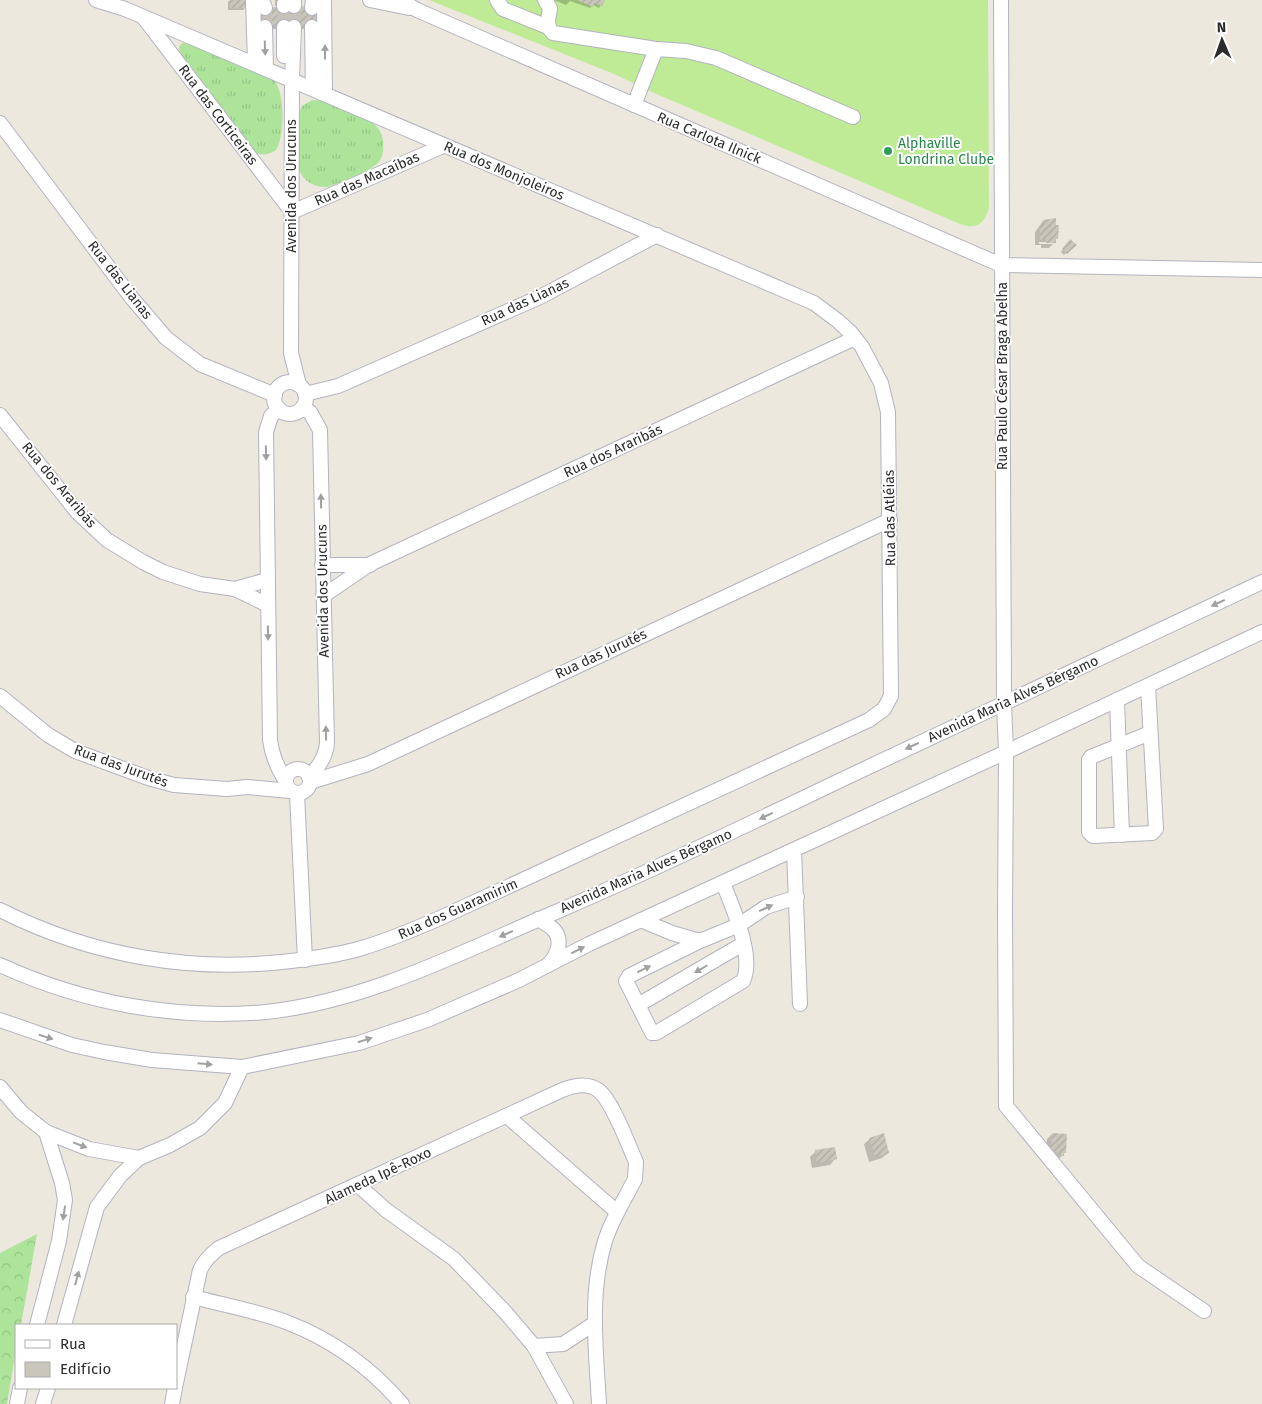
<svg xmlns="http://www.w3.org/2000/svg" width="1262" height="1404" font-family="'Fira Sans',sans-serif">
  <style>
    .grass { fill: url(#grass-tufts) }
    .forest { fill: url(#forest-crowns) }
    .pitch { fill: #c0eb96 }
    .shadow { fill: #0003 }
    .building { fill: url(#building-hatch) }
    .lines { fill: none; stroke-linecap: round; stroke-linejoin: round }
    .minor-tunnel { stroke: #c6c2ba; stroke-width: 14; stroke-dasharray: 14 7; stroke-linecap: butt }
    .minor-casing { stroke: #b2b3bf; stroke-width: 16 }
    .minor { stroke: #fff; stroke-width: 14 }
    .oneway { fill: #a0a0a0 }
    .leisure-dot { fill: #2e9e5b; stroke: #fff; stroke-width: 2 }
    .labels { text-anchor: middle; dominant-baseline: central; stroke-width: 4; stroke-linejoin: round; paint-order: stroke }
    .street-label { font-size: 14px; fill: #2c2c2c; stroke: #fff }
    .leisure-label { font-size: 14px; fill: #27864d; stroke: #fff; text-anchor: start }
  </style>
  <defs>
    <pattern id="grass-tufts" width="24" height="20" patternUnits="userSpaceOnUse" patternTransform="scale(1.25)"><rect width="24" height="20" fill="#ade49a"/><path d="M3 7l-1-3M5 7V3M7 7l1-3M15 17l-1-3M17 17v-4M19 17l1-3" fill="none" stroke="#95c485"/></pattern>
    <pattern id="forest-crowns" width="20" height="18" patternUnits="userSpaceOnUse" patternTransform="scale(1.25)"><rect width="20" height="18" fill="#ade49a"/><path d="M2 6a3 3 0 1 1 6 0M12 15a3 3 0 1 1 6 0" fill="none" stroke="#95c485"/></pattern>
    <pattern id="building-hatch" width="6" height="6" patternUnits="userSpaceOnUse" patternTransform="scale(1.25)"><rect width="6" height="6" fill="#c9c6bc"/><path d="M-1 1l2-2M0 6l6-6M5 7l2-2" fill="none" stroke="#adaaa2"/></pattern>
  </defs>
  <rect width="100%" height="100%" fill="#ede8de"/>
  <g class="grass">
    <path d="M182,43L188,44L274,80C285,93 285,135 276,150C268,155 262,156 254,152L180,55L179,47Z"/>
    <path d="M312,100C326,100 339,108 352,113C370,121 386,126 383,150C383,156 380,162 374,166C362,175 343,181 328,187C316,188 303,182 299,169L298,115L302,106Z"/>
  </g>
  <polygon class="forest" points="37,1234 21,1325 16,1325 16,1350 7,1404 0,1404 0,1253"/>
  <path class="pitch" d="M429,0H988L989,208C984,224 977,230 960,224L654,93L614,74Z"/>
  <g class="shadow">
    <polygon points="230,0 245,0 245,8 243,10 228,10 228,2"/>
    <polygon points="275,0 286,0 283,6 275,6"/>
    <polygon points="554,0 604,0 599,8 593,5 590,8 570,1 566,5"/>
    <polygon points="263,9 314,29 254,29"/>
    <polygon points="1043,221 1057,238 1053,244 1053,242 1039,242 1039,244 1053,244 1049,248 1041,248 1041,245 1035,245 1035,232"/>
    <polygon points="1070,241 1075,245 1064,255 1061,252"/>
    <polygon points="1052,1134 1065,1152 1057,1161 1046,1157 1047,1139"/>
    <polygon points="870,1139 888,1153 882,1158 869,1162 864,1144"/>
    <polygon points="816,1151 835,1159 830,1165 812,1168 810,1157"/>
  </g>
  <g class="building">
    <rect x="230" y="0" width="16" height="8"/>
    <polygon points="577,0 605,0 602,6 594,3 593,7"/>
    <polygon points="305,6 305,8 317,8 318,27 256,27 255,8"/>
    <polygon points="1056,218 1056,225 1059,225 1058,239 1056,239 1056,243 1046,243 1046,240 1040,240 1040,225 1042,225 1043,220"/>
    <polygon points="1070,239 1077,245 1067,254 1062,249"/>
    <polygon points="884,1133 889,1153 875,1157 869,1138"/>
    <polygon points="1052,1133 1067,1134 1066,1153 1064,1153 1064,1156 1061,1156 1061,1153 1051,1152"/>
    <polygon points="835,1147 837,1159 817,1163 815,1150"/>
  </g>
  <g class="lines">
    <g class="minor-tunnel">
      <polyline points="284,6 284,27"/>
      <polyline points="294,6 294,27"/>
      <polyline points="265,8 265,27"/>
    </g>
    <g class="minor-casing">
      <g id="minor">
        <polyline points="253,0 255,63"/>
        <polyline points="324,0 325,93"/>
        <polyline points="370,0 409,8"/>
        <polyline points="400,0 417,10 1001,265 1262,270"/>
        <polyline points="497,0 503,9 548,27"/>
        <path d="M545,0L550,8C549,17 545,25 553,33L656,49L686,51L716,58L853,117"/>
        <polyline points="1001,0 1004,703 1006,752 1005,914 1006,1106 1138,1266 1204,1311"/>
        <polyline points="284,4 284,6"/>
        <polyline points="264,5 265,8"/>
        <polyline points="294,6 294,0"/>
        <polyline points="312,8 313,0"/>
        <polyline points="144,18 292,212"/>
        <polyline points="265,27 266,68"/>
        <polyline points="294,27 292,79 291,353 299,385"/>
        <polyline points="312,27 313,88"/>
        <polyline points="284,56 284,27"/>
        <polyline points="634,105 656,49"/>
        <polyline points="0,123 131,297 166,338 200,364 275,395"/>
        <polyline points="292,212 443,146"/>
        <circle cx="290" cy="398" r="16"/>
        <polyline points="305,394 338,386 540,297 657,235"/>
        <path d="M302,408L310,412L320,430L327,743C326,757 319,767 309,777"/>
        <path d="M279,409L271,416L266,432L270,740C272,756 277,767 285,780"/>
        <polyline points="0,415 78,513 107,540 143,562 163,572 200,584 235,589 268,605"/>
        <polyline points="322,565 370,565"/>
        <polyline points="235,589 267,580"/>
        <polyline points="323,596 370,564 855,338"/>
        <polyline points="1148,686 1156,829 1152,833 1093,836 1089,832 1089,760 1091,757 1150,733"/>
        <polyline points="0,696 48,735 75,751 148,778 174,785 227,789 247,787 290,791"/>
        <polyline points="1117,700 1122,835"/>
        <circle cx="298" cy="781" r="12"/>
        <polyline points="310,782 368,764 890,520"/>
        <polyline points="297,794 305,960"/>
        <polyline points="794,850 800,1004"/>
        <path d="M723,883C732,906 755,957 743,981L656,1033H652L626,981L629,976L700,941L739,925L766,907L797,897"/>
        <path d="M0,910C91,956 191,973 291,961C315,958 339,955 362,948C389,940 415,929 440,918L869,720L884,709L891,696L888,412L881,383L862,347L851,333L838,321L814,303L125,9L96,0"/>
        <path d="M538,919C543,922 548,925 552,928C564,939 558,955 548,965"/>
        <polyline points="641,920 672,933 700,941"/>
        <path d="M0,965C83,1003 175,1020 266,1012C369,1001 463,951 556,912C659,868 759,819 860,771C994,708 1128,645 1262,582"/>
        <polyline points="638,1005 743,944"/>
        <polyline points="0,1020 72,1045 104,1052 152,1060 242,1067 359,1043 427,1020 519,980 589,944 1006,752 1262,632"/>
        <polyline points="0,1087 21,1112 46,1132 89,1149 139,1158 170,1145 200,1128 225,1103 242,1067"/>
        <polyline points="507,1116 617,1212"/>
        <polyline points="358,1185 386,1210 454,1259 506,1313 534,1346 566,1404"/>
        <path d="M193,1297C224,1305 257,1311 286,1322C331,1339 371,1368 402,1404"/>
        <polyline points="37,1325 59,1241 65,1200 62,1183 46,1132"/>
        <polyline points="64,1325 97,1207 120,1176 139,1158"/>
        <polyline points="534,1346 563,1344 595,1323"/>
        <path d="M176,1383L200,1270C204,1261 210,1255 219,1248L560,1091C571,1086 587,1082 598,1090C612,1100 628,1144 636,1162L635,1179C625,1199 612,1219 605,1241C589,1293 596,1350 599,1404"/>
        <polyline points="17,1404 20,1388"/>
        <polyline points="43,1404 48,1388"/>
        <polyline points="172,1404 175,1388"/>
      </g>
    </g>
    <use href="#minor" class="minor"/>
  </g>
  <defs><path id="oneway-solid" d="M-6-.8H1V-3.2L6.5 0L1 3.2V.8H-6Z" transform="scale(1.25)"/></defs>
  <g class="oneway">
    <use href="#oneway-solid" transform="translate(265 48) rotate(88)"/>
    <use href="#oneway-solid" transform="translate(325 52) rotate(-90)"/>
    <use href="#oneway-solid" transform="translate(266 453) rotate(89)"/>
    <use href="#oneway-solid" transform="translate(321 501) rotate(-91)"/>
    <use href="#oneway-solid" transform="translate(1218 603) rotate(155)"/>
    <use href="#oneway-solid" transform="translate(268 633) rotate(89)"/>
    <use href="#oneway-solid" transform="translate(326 733) rotate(-91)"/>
    <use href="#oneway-solid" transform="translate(912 746) rotate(155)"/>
    <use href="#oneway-solid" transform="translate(766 816) rotate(155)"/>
    <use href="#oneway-solid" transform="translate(766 908) rotate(-25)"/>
    <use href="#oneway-solid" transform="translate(506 934) rotate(156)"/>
    <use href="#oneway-solid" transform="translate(578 950) rotate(-27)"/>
    <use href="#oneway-solid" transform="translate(644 969) rotate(-26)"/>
    <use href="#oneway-solid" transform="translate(701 969) rotate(150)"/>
    <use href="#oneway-solid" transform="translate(46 1037) rotate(18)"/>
    <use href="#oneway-solid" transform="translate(365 1040) rotate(-18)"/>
    <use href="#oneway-solid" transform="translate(205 1064) rotate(5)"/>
    <use href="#oneway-solid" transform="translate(80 1145) rotate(21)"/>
    <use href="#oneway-solid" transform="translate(64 1213) rotate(98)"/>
    <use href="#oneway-solid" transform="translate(77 1278) rotate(-75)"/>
  </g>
  <circle class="leisure-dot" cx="888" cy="151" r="5"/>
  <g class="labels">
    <g class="street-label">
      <text transform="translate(218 115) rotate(53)">Rua das Corticeiras</text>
      <text transform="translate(709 138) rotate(23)">Rua Carlota Ilnick</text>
      <text transform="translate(504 171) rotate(23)">Rua dos Monjoleiros</text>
      <text transform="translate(367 179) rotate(-24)">Rua das Macaíbas</text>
      <text transform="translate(291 186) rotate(-90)">Avenida dos Urucuns</text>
      <text transform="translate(120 280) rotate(52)">Rua das Lianas</text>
      <text transform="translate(525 302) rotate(-25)">Rua das Lianas</text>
      <text transform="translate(1002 376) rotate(-90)">Rua Paulo César Braga Abelha</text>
      <text transform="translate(613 451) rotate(-25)">Rua dos Araribás</text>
      <text transform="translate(59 485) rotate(50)">Rua dos Araribás</text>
      <text transform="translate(890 518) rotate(-91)">Rua das Atléias</text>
      <text transform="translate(323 591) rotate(-91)">Avenida dos Urucuns</text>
      <text transform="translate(601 654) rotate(-25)">Rua das Jurutés</text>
      <text transform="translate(1013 699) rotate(-25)">Avenida Maria Alves Bérgamo</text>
      <text transform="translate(121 766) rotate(20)">Rua das Jurutés</text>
      <text transform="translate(646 871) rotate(-24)">Avenida Maria Alves Bérgamo</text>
      <text transform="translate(458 909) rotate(-24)">Rua dos Guaramirim</text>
      <text transform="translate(378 1176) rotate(-25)">Alameda Ipê-Roxo</text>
    </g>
    <g class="leisure-label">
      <text x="898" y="143">Alphaville<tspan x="898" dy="16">Londrina Clube</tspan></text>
    </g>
  </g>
  <rect x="15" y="1324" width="162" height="65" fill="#ffffff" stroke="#ababab"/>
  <rect x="25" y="1340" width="25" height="8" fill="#ffffff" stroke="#ababab"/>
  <text x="60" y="1349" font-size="15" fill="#2c2c2c">Rua</text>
  <rect x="25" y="1362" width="25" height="15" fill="#c9c6bc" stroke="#ababab"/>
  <text x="60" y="1374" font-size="15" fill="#2c2c2c">Edifício</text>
  <g transform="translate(1222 40) rotate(358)" stroke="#ffffff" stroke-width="4" paint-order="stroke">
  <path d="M0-4L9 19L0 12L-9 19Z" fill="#2c2c2c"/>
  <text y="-8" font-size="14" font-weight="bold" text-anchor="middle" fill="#2c2c2c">N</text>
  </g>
</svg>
